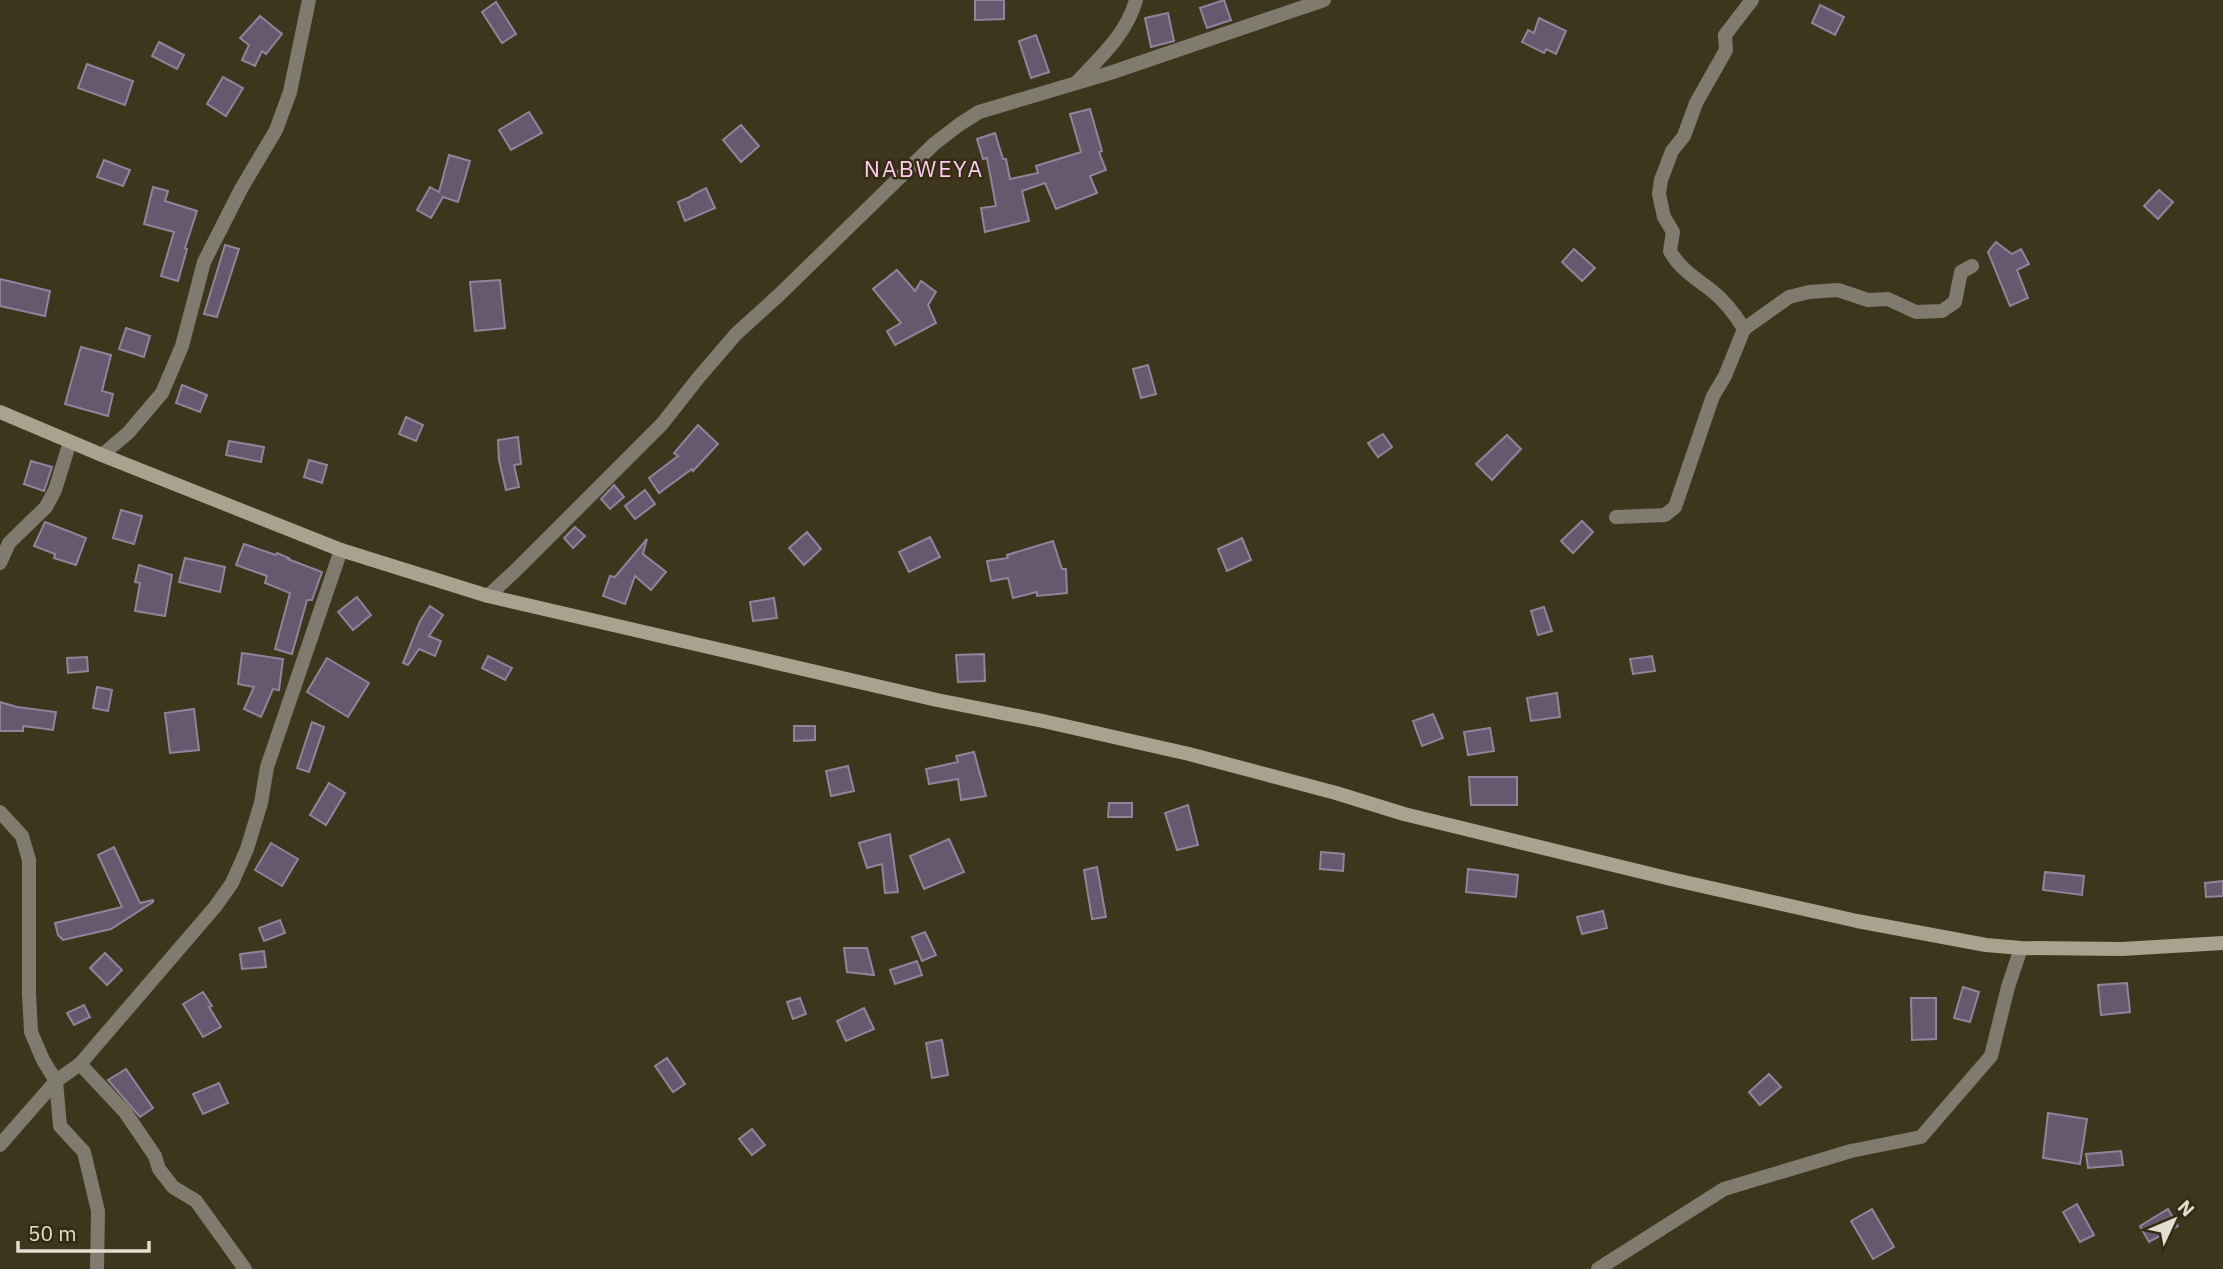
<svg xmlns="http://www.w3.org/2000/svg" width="2223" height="1269" font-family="'IBM Plex Sans',sans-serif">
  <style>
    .building { fill: #67576f; stroke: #93829b; stroke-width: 2 }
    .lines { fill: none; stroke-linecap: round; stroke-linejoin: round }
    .street { stroke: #807b6f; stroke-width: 14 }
    .secondary { stroke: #a9a28e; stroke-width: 14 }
    .labels { text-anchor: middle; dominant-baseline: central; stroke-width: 5; stroke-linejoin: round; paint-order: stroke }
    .quarter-label { font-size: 23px; letter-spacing: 2px; fill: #ffc8f0; stroke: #332c12 }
  </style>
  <rect width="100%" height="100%" fill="#3d361c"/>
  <g class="building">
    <polygon points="975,0 1004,0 1004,19 975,20"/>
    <polygon points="1224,0 1231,20 1207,28 1200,8"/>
    <polygon points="496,2 516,34 502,43 482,12"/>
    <polygon points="1820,5 1844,17 1835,35 1812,23"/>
    <polygon points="1168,13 1174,41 1151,47 1145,18"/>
    <polygon points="260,16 282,34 266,54 262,51 255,66 242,60 249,45 240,38"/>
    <polygon points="1539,18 1566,31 1556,54 1546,49 1544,53 1522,42 1528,30 1534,33"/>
    <polygon points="1036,35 1049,72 1031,78 1019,41"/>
    <polygon points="159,42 184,55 177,69 152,56"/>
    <polygon points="87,64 133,81 125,105 78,88"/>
    <polygon points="223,77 243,88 226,116 207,104"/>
    <polygon points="1090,109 1102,151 1099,152 1106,170 1090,176 1097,193 1056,209 1045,183 1022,191 1029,221 985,232 981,208 996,206 987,158 983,159 977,139 995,133 1003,159 1006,159 1010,179 1038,173 1036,166 1081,152 1070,114"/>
    <polygon points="529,112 542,133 511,150 499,130"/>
    <polygon points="741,125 759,146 741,162 723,140"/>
    <polygon points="449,155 470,161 458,202 443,197 431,218 417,210 430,187 439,192"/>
    <polygon points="104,160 130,170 123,186 97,177"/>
    <polygon points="153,187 168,191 165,201 197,211 185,248 187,249 178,281 161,276 174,232 144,224"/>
    <polygon points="706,188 715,208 685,221 678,202 692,196 692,195"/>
    <polygon points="2159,190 2173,202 2158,219 2144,206"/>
    <polygon points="1996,242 2012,254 2021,249 2029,264 2017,270 2028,298 2010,306 1988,252"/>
    <polygon points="225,245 239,249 217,317 204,314"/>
    <polygon points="1574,249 1595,268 1582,281 1562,262"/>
    <polygon points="897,270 915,291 921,281 936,292 928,305 936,323 895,345 887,331 901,323 873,289"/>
    <polygon points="0,279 50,291 45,316 0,306"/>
    <polygon points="500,280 505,328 475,331 470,282"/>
    <polygon points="126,328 150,336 144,357 119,349"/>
    <polygon points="81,347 111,355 102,391 113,394 108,416 65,404"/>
    <polygon points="1148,365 1156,394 1141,398 1133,369"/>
    <polygon points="182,385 207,395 200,412 176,403"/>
    <polygon points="406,417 423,425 416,441 399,434"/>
    <polygon points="698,425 718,444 693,471 692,469 659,493 649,478 678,456 674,453"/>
    <polygon points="1383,434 1392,447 1378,457 1368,443"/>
    <polygon points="1507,435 1521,449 1492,480 1476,464"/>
    <polygon points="518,437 521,464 514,465 519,487 506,490 499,460 498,440"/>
    <polygon points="229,441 264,447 261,462 226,455"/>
    <polygon points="309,460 327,465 322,483 304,477"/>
    <polygon points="31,461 52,467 44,491 24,484"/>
    <polygon points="614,485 624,497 610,509 601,499"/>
    <polygon points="645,490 655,504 635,519 625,506"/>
    <polygon points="121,510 142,516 134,544 113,538"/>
    <polygon points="1582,521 1593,532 1573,553 1561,541"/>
    <polygon points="45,522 86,538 76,565 54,558 55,554 34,546"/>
    <polygon points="575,527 585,536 573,548 564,538"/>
    <polygon points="807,532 821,549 804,565 789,548"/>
    <polygon points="930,537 940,557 909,572 899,552"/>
    <polygon points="1242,538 1251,560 1227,571 1218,549"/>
    <polygon points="647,539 643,554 666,572 651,590 635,576 625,604 603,596 610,576 615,577"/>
    <polygon points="1053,541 1062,569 1066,569 1067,593 1037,596 1037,592 1013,598 1008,578 991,581 987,561 1008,558 1007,555"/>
    <polygon points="244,544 276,555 277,553 289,558 288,559 322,572 312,600 307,600 292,654 275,649 290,593 265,583 267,576 236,565"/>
    <polygon points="185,558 225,567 220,592 179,582"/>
    <polygon points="139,565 172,575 165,616 135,611 140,583 135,582"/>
    <polygon points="357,597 371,615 353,630 338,612"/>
    <polygon points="774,598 777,618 753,621 750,602"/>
    <polygon points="430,606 443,615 429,636 441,641 435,656 419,649 408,665 403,663 420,621"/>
    <polygon points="1544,607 1552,631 1538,635 1531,611"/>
    <polygon points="242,653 283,659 279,690 273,689 261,717 244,709 254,687 238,684"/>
    <polygon points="984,654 985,681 958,682 956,655"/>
    <polygon points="488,656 512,668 505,680 482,668"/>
    <polygon points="1652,656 1655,671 1633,674 1630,659"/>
    <polygon points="87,657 88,671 68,673 67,658"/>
    <polygon points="327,658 369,683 348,717 307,692"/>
    <polygon points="97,687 112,690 108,711 93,708"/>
    <polygon points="1557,693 1560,717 1531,721 1527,698"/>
    <polygon points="0,702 17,707 56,712 53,730 23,726 23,731 0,731"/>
    <polygon points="194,709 199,750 170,753 165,713"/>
    <polygon points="1433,714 1443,738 1422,746 1413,721"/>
    <polygon points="312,722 324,727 309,772 297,768"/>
    <polygon points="794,726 815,726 815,740 794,741"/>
    <polygon points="1490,728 1494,751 1468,755 1464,732"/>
    <polygon points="974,752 986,796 961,800 958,779 929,784 926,769 958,762 956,756"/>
    <polygon points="848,766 854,791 831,796 826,771"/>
    <polygon points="1469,777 1517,777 1517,805 1471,805"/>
    <polygon points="329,783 345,793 326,825 310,815"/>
    <polygon points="1109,803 1132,803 1132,817 1108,817"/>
    <polygon points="1188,805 1198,845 1177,850 1165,813"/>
    <polygon points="890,834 898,892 885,893 882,864 867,868 859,843"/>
    <polygon points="949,839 964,872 924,889 910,856"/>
    <polygon points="271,843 298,859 282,886 255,870"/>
    <polygon points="114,847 140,903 153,900 153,902 111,929 63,940 58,935 55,923 122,907 98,855"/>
    <polygon points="1321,852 1344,854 1343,871 1320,869"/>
    <polygon points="1097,867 1106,917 1092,919 1084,870"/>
    <polygon points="1468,869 1518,875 1516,897 1466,892"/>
    <polygon points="2045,872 2084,876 2082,895 2043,890"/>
    <polygon points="2223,881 2223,896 2206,897 2205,883"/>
    <polygon points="1603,911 1607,928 1582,934 1577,917"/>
    <polygon points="280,920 285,933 264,941 259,928"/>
    <polygon points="925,932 936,955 922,961 912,937"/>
    <polygon points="844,948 867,948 874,975 847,972"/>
    <polygon points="264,951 266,967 242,969 240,954"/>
    <polygon points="105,953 122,970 107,985 90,968"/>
    <polygon points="917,961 922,975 895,984 890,970"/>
    <polygon points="2127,983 2130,1012 2101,1015 2098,985"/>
    <polygon points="1963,987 1979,992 1970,1022 1954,1018"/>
    <polygon points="203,992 212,1006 209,1007 221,1027 203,1037 183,1004"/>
    <polygon points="800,998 806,1014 793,1019 787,1002"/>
    <polygon points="1911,998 1936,998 1936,1039 1912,1040"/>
    <polygon points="84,1005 90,1017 74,1025 67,1013"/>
    <polygon points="864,1008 874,1029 846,1041 837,1021"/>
    <polygon points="942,1040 948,1075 932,1078 926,1043"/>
    <polygon points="667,1058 685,1084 673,1092 655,1066"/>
    <polygon points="126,1069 153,1108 140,1117 108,1080"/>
    <polygon points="1769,1074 1781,1087 1760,1105 1749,1092"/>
    <polygon points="219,1083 228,1103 203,1114 193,1094"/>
    <polygon points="2048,1113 2087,1119 2080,1164 2043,1158"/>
    <polygon points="752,1129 765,1145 752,1155 739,1139"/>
    <polygon points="2121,1151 2123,1165 2088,1168 2086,1154"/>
    <polygon points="2077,1204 2094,1235 2080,1242 2063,1212"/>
    <polygon points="1872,1209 1894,1247 1873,1259 1851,1221"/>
    <polygon points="2168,1209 2178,1226 2149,1242 2140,1226"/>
  </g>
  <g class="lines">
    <g class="street">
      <path d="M1752,0L1725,35L1726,50L1696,103L1684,136L1672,151L1661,180L1659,194L1664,217L1673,232L1670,251C1680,269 1695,278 1711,290C1725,301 1735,314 1744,329L1789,297L1809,292L1838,290L1868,300L1888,299L1916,312L1942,311L1955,302L1961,272L1972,266"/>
      <path d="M1077,82C1101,56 1126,35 1136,0"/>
      <polyline points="102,455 128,433 162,393 182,346 204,262 241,189 276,130 290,92 309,0"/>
      <polyline points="1616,517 1665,515 1675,507 1713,396 1725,376 1744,329"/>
      <polyline points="0,563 9,543 46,507 55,490 70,442"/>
      <polyline points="488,596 515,571 662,424 699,377 736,334 779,295 934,144 960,124 979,112 1110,73 1324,0"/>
      <polyline points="0,812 22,836 29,860 29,993 31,1032 43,1060 56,1081 60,1126 84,1152 98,1211 97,1269"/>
      <polyline points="80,1064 125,1112 155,1156 159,1169 173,1187 196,1201 245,1269"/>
      <polyline points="0,1145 56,1081 80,1064 215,907 232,883 247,849 261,803 267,767 341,550"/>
      <polyline points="1598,1269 1724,1189 1851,1151 1921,1137 1991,1056 2008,987 2021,948"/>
    </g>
    <polyline class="secondary" points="0,412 102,455 341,550 488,596 937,700 1043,721 1189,754 1336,793 1404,814 1671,879 1857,921 1986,945 2021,948 2122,949 2223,943"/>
  </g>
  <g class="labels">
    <g class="quarter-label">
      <text x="924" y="168">NABWEYA</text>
    </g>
  </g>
  <g transform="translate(2174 1220) rotate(46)" stroke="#332c12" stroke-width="5" paint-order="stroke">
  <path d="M0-5L12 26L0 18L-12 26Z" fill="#e2decf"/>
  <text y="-10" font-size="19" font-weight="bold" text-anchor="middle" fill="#e2decf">N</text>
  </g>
  <path d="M18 1241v10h131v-10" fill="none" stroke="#e2decf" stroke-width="3.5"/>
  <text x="28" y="1241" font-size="21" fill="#e2decf" stroke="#332c12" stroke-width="5" paint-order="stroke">50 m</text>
</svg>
